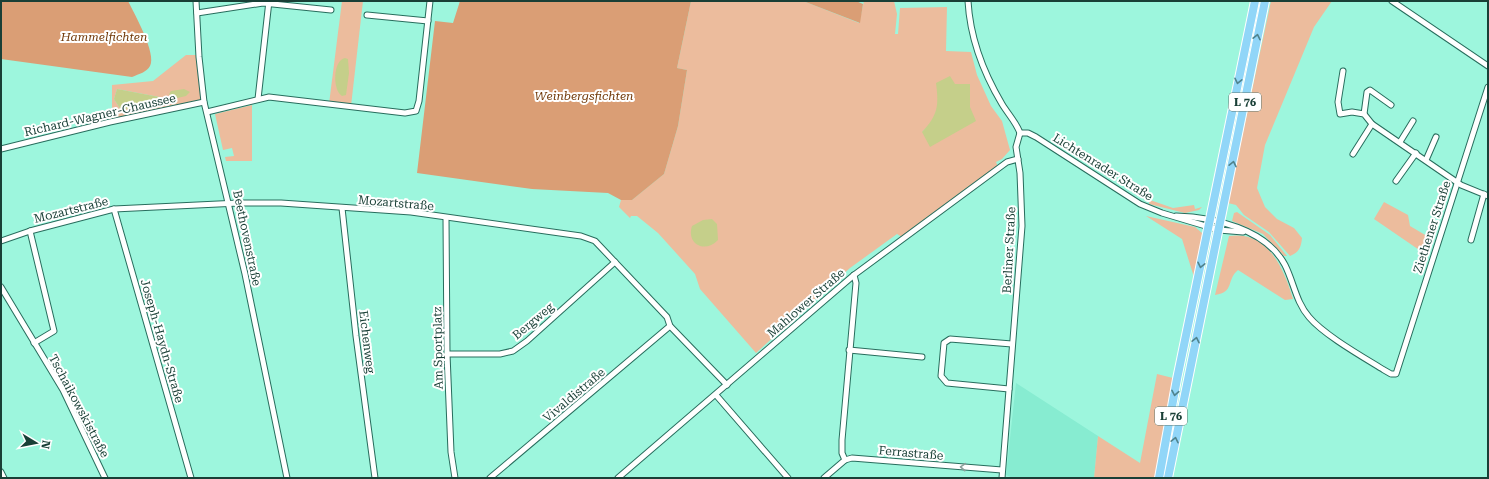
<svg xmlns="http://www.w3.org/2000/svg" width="1489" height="479" font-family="'Roboto Serif',serif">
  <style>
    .built { fill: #87ecd1 }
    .green { fill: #ecbc9d; fill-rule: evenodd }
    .forest { fill: #da9e75 }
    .water { fill: #c5cf8a }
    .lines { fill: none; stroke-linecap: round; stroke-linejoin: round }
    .minor-casing { stroke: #286d5d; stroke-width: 7 }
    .primary-casing { stroke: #fff; stroke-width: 10 }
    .minor { stroke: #fff; stroke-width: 5 }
    .primary { stroke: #91d6f8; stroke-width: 8 }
    .oneway { stroke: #4f838d }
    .oneway2 { stroke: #8c9f9a }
    .labels { text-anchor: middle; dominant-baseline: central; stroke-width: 4; stroke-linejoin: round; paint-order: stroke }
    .shield { fill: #fff; stroke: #5e7972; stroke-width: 1 }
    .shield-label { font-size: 11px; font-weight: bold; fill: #193f36 }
    .park-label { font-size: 12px; font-style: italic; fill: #733b0b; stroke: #fff }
    .street-label { font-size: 12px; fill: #193f36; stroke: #fff }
  </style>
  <rect width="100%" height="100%" fill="#9df6dd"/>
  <polygon class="built" points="1016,383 1098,436 1094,478 1013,478 1006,475"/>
  <g class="green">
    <polygon points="342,1 363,1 351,106 329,104"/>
    <path d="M691,1H803L859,23L864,1H894L897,14L895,34H898L900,8L947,7L946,51L971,52L977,75L991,106L1002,121L1010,150L1002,159L996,162L998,167L902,237L897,234L850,268L756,353L700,289L695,274L658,233L637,216H631L630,218L619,207L621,200H632L664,174L678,126L687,70L677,68ZM970,84V107L922,132L933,121L939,102Z"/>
    <path d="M1271,1H1332L1314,27L1265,145L1257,188L1265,207L1277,219L1294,228L1302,238C1301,248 1299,252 1290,256L1269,232L1244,215L1236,205L1228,203Z"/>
    <path d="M186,55H197L202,102L112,121V85L153,81ZM117,89L159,97L121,110L114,99Z"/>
    <polygon points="252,105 252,161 226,161 225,157 234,156 232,148 223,150 215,114"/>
    <polygon points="1150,200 1173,208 1194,205 1195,209 1202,207 1199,210 1185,213 1149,204"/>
    <polygon points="1384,202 1408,215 1410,226 1432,239 1428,256 1374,219"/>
    <polygon points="1237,212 1270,235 1287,256 1284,256 1263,234 1232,221 1234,213"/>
    <polygon points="1146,216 1195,227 1202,233 1201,244 1194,277 1182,239"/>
    <path d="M1229,236C1268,230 1284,269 1293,299L1285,300L1238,270C1226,280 1235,292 1215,295Z"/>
    <polygon points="1157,374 1173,378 1155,478 1094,478 1098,436 1140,463"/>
  </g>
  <g class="forest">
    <path d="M1,1H128C134,13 157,54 150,66C147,72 139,74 132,77L1,59Z"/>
    <polygon points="460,1 691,1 677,68 687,70 678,126 664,174 632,200 621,200 608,193 532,189 417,173 435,21 453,23"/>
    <polygon points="803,1 856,1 863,4 860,23"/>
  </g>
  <g class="water">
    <path d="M345,58L348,59L349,73L346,95L342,96C332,90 333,60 345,58Z"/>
    <path d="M950,76L955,84H970V107L976,121L930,147L922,132C938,115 939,106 936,83Z"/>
    <polygon points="117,89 159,97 161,102 121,110 114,99"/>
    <polygon points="184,89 190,92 186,96 173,99 169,94 171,91"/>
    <path d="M712,219L717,224L718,240C705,254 686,244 692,226L703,220Z"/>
  </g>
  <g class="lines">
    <g class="minor-casing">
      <g id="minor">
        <polyline points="196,1 199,57 204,102 245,274 287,478"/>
        <path d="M968,1C970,37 983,72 1002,104C1008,114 1016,122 1020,133"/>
        <polyline points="1392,1 1488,66"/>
        <polyline points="197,13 263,3 331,10"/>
        <polyline points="367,15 428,21"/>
        <polyline points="1343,71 1338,102 1340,114 1352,112 1364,114 1372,124 1461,185 1488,196"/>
        <polyline points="258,99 269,1"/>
        <polyline points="207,112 269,97 405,113 416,111 419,101 430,1"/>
        <polyline points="1364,114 1367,92 1370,90 1391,105"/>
        <polyline points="1020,133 1028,133 1036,137 1140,204 1162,213 1219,230 1243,232"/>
        <polyline points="1400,142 1413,121"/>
        <polyline points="1,149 110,122 204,102"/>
        <polyline points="1353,154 1372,124"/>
        <polyline points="1426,160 1436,137"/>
        <polyline points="1396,181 1416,153"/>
        <polyline points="342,208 356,336 375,478"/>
        <polyline points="114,209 191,478"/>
        <path d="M1176,216C1214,217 1266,229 1285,265C1294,283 1296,302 1309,317C1324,335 1363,357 1384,370L1391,374H1396L1488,87"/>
        <polyline points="446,218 447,354 451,452 455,478"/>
        <polyline points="30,231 54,331 34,343"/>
        <polyline points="1471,240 1484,194"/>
        <polyline points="1,241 30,231 114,209 239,203 281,203 411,212 581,236 595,241 667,317 670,326 727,385"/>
        <polyline points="1,287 63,390 105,478"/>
        <polyline points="849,350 922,357"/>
        <polyline points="447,354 500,354 513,351 527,341 615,262"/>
        <polyline points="1009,389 947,383 941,376 944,343 950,339 1012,344"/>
        <polyline points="716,395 788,478"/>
        <polyline points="845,460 842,453 842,440 856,283 854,275"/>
        <polyline points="1,472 4,478"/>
        <polyline points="490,478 670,326"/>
        <polyline points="618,478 854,275 1007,162 1018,159"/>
        <polyline points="824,478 845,460 852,458 1002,470"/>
        <polyline points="1002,478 1022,226 1020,173 1016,147 1020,133"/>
      </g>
    </g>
    <g class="primary-casing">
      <g id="primary">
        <polyline points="1159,478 1177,379 1255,1"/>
        <polyline points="1168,478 1265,1"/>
      </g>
    </g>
    <use href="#minor" class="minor"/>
    <use href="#primary" class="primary"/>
  </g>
  <defs><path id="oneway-chevron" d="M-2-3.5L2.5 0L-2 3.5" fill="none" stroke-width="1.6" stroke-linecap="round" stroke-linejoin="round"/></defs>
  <g class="oneway">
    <use href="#oneway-chevron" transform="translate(1257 37) rotate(-78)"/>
    <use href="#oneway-chevron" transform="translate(1238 81) rotate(102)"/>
    <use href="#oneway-chevron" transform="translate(1233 164) rotate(-78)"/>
    <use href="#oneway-chevron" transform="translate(1201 265) rotate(102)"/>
    <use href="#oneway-chevron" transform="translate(1196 340) rotate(-78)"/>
    <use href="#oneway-chevron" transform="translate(1175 393) rotate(100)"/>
    <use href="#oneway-chevron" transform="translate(1175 440) rotate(-78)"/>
  </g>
  <use class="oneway2" href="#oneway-chevron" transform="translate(963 467) rotate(-176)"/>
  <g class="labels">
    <g class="shield">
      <rect x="1229" y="93" width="32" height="18" rx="3"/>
      <rect x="1155" y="407" width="32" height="18" rx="3"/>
    </g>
    <g class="shield-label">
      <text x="1245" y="102">L 76</text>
      <text x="1171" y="416">L 76</text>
    </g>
    <g class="park-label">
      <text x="104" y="37">Hammelfichten</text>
      <text x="584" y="96">Weinbergsfichten</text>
    </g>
    <g class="street-label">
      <text transform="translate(100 115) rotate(-13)">Richard-Wagner-Chaussee</text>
      <text transform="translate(1103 167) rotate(32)">Lichtenrader Straße</text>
      <text transform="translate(396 203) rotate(5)">Mozartstraße</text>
      <text transform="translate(71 210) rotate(-14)">Mozartstraße</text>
      <text transform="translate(1432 227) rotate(-72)">Ziethener Straße</text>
      <text transform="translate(247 238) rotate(78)">Beethovenstraße</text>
      <text transform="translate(1009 250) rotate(-87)">Berliner Straße</text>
      <text transform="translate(806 303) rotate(-41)">Mahlower Straße</text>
      <text transform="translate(533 321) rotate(-40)">Bergweg</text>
      <text transform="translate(162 341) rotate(74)">Joseph-Haydn-Straße</text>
      <text transform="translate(367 342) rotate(83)">Eichenweg</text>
      <text transform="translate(438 348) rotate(-91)">Am Sportplatz</text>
      <text transform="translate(574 395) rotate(-40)">Vivaldistraße</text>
      <text transform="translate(79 406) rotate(62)">Tschaikowskistraße</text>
      <text transform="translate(911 453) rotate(5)">Ferrastraße</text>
    </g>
  </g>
  <rect width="1489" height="479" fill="none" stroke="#193f36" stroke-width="4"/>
  <g transform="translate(36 443) rotate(100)" stroke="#ffffff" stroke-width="3" paint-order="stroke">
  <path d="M0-3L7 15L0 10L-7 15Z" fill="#193f36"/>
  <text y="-6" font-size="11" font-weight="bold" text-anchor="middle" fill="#193f36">N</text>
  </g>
</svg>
